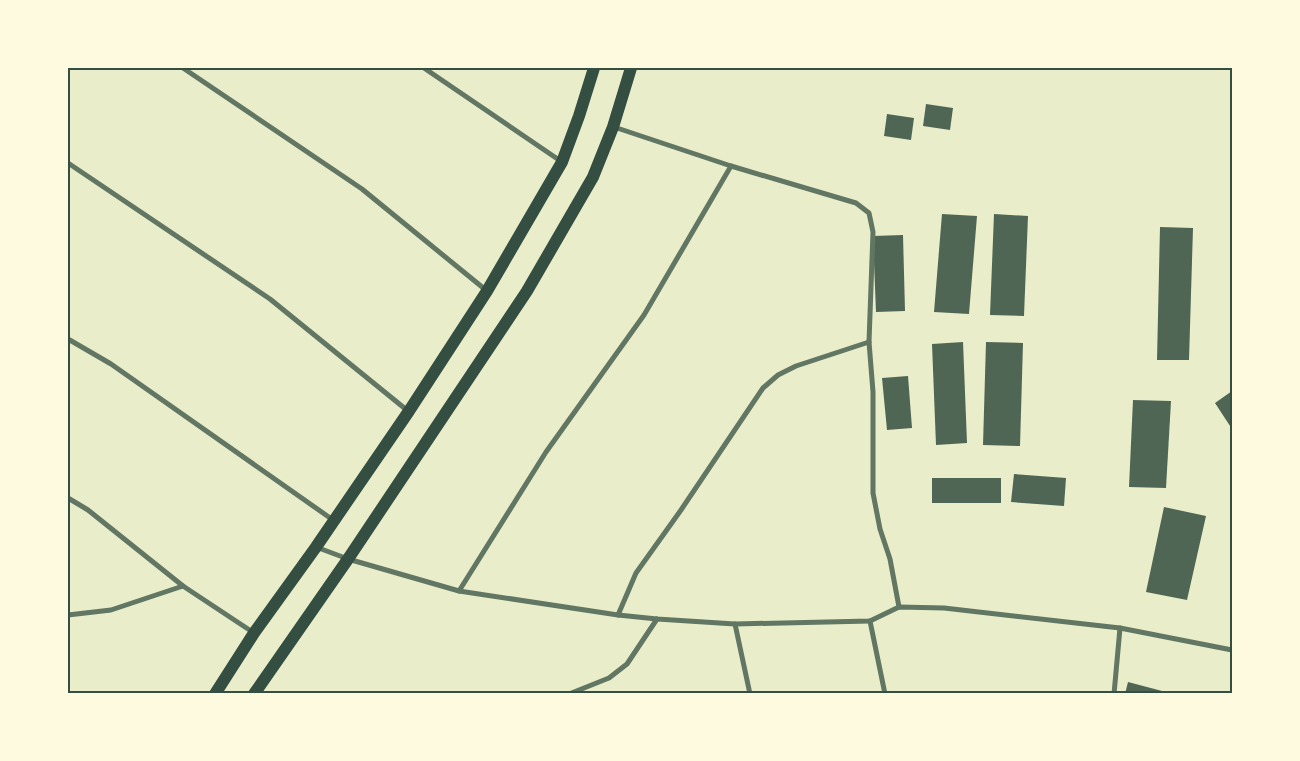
<svg xmlns="http://www.w3.org/2000/svg" width="1300" height="761" font-family="'Nunito Sans',sans-serif">
  <style>
    .building { fill: #4f6655 }
    .lines { fill: none; stroke-linecap: round; stroke-linejoin: round }
    .minor { stroke: #617663; stroke-width: 5 }
    .primary { stroke: #344e41; stroke-width: 12 }
    .neatline { fill: none; stroke: #344e41; stroke-width: 2 }
  </style>
  <rect width="100%" height="100%" fill="#e9edc9"/>
  <g class="building">
    <polygon points="926,104 953,108 950,130 923,126"/>
    <polygon points="887,114 914,118 911,140 884,136"/>
    <polygon points="942,214 977,216 969,314 934,312"/>
    <polygon points="994,214 1028,216 1024,316 990,315"/>
    <polygon points="1160,227 1193,228 1189,360 1157,360"/>
    <polygon points="903,235 905,311 876,312 873,236"/>
    <polygon points="963,342 967,443 936,445 932,344"/>
    <polygon points="986,342 1023,343 1020,446 983,445"/>
    <polygon points="908,376 912,428 887,430 882,378"/>
    <polygon points="1232,391 1232,429 1215,403"/>
    <polygon points="1133,400 1171,401 1166,488 1129,487"/>
    <polygon points="1014,474 1066,478 1064,506 1011,502"/>
    <rect x="932" y="478" width="69" height="25"/>
    <polygon points="1164,507 1206,516 1187,600 1146,592"/>
    <polygon points="1128,682 1166,692 1165,694 1125,694"/>
  </g>
  <g class="lines">
    <g class="minor">
      <polyline points="183,68 362,189 487,291"/>
      <polyline points="424,68 562,162"/>
      <polyline points="614,127 731,166 856,203 869,213 873,232 869,342 873,392 873,493 880,529 890,559 899,607"/>
      <polyline points="68,163 270,299 408,411"/>
      <polyline points="68,339 111,364 333,520"/>
      <polyline points="68,498 88,510 183,586"/>
      <polyline points="316,547 348,559 459,591 618,615 657,619 735,624 870,621 899,607 944,608 1120,628 1232,650"/>
      <polyline points="459,591 546,452 644,315 731,166"/>
      <polyline points="68,615 111,610 183,586 254,633"/>
      <polyline points="618,615 636,573 681,510 763,388 778,375 796,366 869,342"/>
      <polyline points="870,621 885,694"/>
      <polyline points="735,624 750,694"/>
      <polyline points="569,694 609,678 627,664 657,619"/>
      <polyline points="1114,694 1120,628"/>
    </g>
    <g class="primary">
      <polyline points="215,694 254,633 316,547 409,411 487,291 562,162 579,116 594,68"/>
      <polyline points="254,694 348,559 527,291 593,177 613,127 631,68"/>
    </g>
  </g>
  <rect width="1300" height="761" fill="none" stroke="#fefae0" stroke-width="138"/>
  <rect x="69" y="69" width="1162" height="623" class="neatline"/>
</svg>
